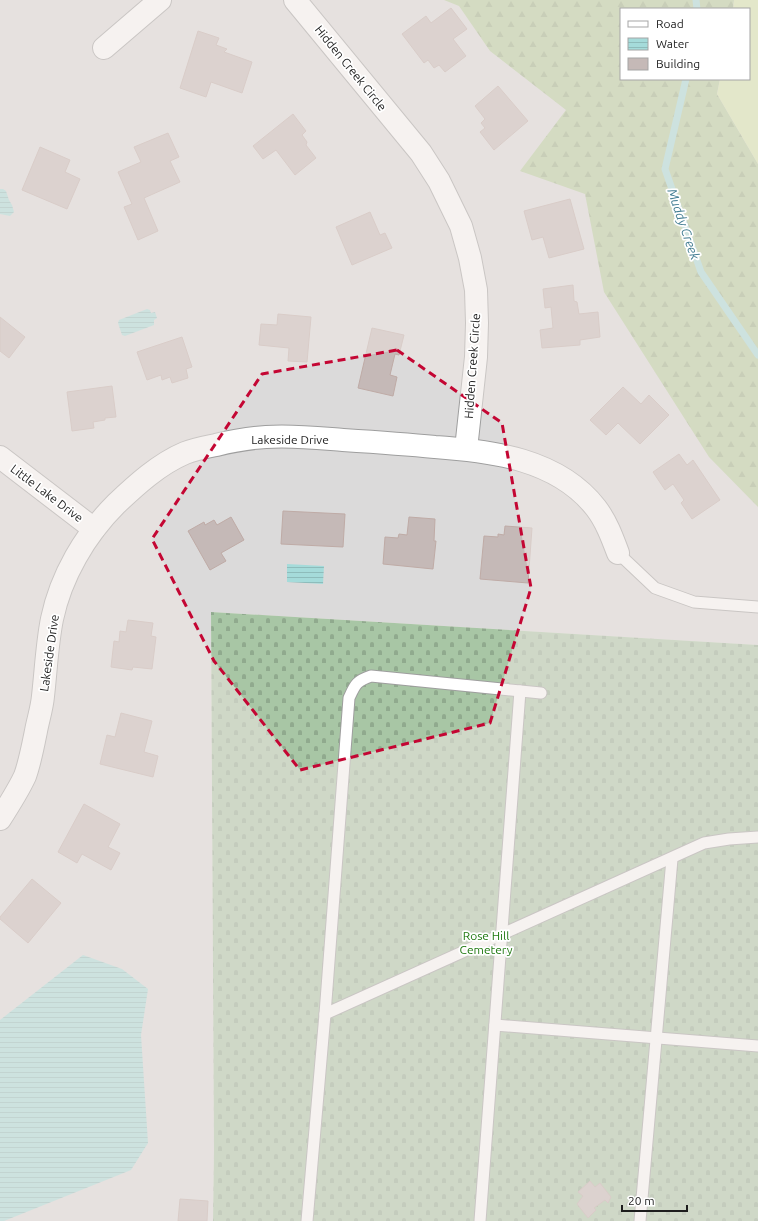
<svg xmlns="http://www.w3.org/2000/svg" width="758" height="1221" font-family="Ubuntu,sans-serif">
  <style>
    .residential { fill: #dbdada }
    .grass { fill: #d6e7aa }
    .forest { fill: url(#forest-firs) }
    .cemetery { fill: url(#cemetery-stones) }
    .water { fill: url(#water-rules) }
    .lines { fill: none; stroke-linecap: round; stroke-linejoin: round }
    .stream { stroke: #a5dbda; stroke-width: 7 }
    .building { fill: #c5b9b7; stroke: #bfaba6 }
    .service-casing { stroke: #9e9e9e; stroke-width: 13 }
    .minor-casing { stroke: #9e9e9e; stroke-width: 24 }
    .service { stroke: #fff; stroke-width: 11 }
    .minor { stroke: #fff; stroke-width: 22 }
    .marked { fill: none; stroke: #c40633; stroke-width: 3; stroke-dasharray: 8 5; stroke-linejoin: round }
    .labels { text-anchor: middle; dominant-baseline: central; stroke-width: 3.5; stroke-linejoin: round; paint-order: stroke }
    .street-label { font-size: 12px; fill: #1d1d1d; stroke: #fff }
    .park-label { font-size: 12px; fill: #1e780f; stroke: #fff }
    .water-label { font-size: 13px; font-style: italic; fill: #447e93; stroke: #fff }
  </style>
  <defs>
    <pattern id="forest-firs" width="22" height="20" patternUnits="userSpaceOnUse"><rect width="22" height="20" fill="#b4cc99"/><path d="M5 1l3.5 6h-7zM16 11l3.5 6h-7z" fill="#9aaf83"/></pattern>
    <pattern id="cemetery-stones" width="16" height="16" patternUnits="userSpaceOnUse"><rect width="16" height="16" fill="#a8c6a5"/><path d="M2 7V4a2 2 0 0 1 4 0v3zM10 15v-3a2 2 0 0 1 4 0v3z" fill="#90aa8e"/></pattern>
    <pattern id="water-rules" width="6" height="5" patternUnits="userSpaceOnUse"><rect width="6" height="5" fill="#a5dbda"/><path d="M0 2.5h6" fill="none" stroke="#8ebcbb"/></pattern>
  </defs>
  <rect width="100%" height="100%" fill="#eee8e3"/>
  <polygon class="residential" points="0,0 528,0 758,417 758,645 211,612 214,1150 213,1221 0,1221"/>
  <polygon class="grass" points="734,0 758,0 758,164 717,94 720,79 749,79 749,9 733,9"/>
  <polygon class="forest" points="444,0 734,0 733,9 621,9 621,79 720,79 717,94 758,164 758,507 709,457 604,292 585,194 520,171 566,110 490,51 459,6"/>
  <polygon class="cemetery" points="211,612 758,645 758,1221 213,1221 214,1150"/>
  <g class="water">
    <polygon points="0,189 3,189 6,191 9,200 12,205 14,212 10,216 0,214"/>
    <polygon points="147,309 150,310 151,313 155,312 157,318 154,320 154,325 125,336 122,335 118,323 119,320"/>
    <polygon points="287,564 324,566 323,584 287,582"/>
    <polygon points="83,955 122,969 148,989 141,1035 148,1143 131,1170 4,1221 0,1221 0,1020"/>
  </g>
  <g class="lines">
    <g class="stream">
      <polyline points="696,0 697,9"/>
      <polyline points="686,79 665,169 701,272 758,355"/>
    </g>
  </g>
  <g class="building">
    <polygon points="451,8 467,29 453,39 466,56 445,72 439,65 434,68 428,60 424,63 402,34 426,16 431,23"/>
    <polygon points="198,31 219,38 216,45 227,49 224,52 252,62 242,93 211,82 206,97 180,88"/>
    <polygon points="498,86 528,121 494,150 480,132 485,128 481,123 485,119 475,106"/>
    <polygon points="293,114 306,131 302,135 307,142 306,145 316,158 295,175 276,150 263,159 253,146"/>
    <polygon points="168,133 179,157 170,161 180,182 144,198 158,231 138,240 124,207 132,204 118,172 141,162 134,147"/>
    <polygon points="40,147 70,160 65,172 80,179 67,209 22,190"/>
    <polygon points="570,199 584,249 549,258 543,237 532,240 524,211"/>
    <polygon points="370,212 380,235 385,233 392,248 352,265 336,227"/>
    <polygon points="573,285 574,301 577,302 579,314 598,312 600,337 580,340 580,345 542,348 540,330 553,328 551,307 545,308 543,289"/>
    <polygon points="278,314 311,317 307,362 288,361 289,348 259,345 261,324 277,325"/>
    <polygon points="0,317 25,337 9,358 0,351"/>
    <polygon points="372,328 404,335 399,355 395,354 390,375 397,377 393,396 358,388"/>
    <polygon points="182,337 192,367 186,369 188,378 172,383 170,377 162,380 161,375 147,380 137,352"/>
    <polygon points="112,386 116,417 105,418 105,420 93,422 94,428 72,431 67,392"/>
    <polygon points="623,387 641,404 649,395 669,415 640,444 618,423 606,435 590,420"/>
    <polygon points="679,454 687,465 693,460 720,500 692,519 681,503 684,500 673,484 665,490 653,472"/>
    <polygon points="283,511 345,514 343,547 281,544"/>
    <polygon points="231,517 244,540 221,553 226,561 210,570 188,531 204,522 205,525 214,520 217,525"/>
    <polygon points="409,517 435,519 434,541 436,541 433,569 383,564 385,537 398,538 399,534 407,535"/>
    <polygon points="505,526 532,528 528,583 480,579 484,536 498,537 498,534 504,535"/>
    <polygon points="128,620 153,623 151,636 156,637 152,669 133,667 132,670 111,667 114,641 119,642 120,631 126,632"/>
    <polygon points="121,713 152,721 144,752 158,756 153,777 100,764 107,735 115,737"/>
    <polygon points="84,804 120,824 108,847 120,853 111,870 82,854 77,863 58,852"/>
    <polygon points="32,879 61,903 28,943 0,919 0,917"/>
    <polygon points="590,1181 595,1187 600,1183 611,1197 608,1203 605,1200 594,1208 596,1210 588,1218 577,1204 583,1196 578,1192"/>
    <polygon points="180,1199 208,1201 207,1221 178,1221"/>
  </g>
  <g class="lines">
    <g class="service-casing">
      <g id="service">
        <polyline points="618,553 655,588 694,602 758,607"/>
        <polyline points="325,1014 704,843 729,839 758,837"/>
        <polyline points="495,1025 758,1046"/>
        <path d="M307,1221L325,1014L349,698C355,685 356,681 371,676L541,693"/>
        <polyline points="480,1221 520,691"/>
        <polyline points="640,1221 672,859"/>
      </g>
    </g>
    <g class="minor-casing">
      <g id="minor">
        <polyline points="295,0 421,153 439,181 461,226 470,258 476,290 477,323 476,357 466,449"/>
        <polyline points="104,48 160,0"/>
        <polyline points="0,457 94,529"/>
        <path d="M0,819C9,805 18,791 25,776C30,762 33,746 36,731C38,720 42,708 43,696C46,670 47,644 52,619C61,576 85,535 116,504C136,485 159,464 185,453C195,449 206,447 216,445C232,441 249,438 266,437C292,435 318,438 343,440C374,442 404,444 435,447C492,451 558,459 596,508C606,521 612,537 618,553"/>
      </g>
    </g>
    <use href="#service" class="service"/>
    <use href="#minor" class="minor"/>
  </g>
  <path d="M0 0H758V1221H0ZM397,350L502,423L531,588L490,723L300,770L214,661L152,539L262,374Z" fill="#eee8e3" fill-opacity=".55" fill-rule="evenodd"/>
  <path class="marked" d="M397,350L502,423L531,588L490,723L300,770L214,661L152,539L262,374Z"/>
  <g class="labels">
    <g class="street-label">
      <text transform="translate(351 68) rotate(51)">Hidden Creek Circle</text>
      <text transform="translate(472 366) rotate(-86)">Hidden Creek Circle</text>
      <text x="290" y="439">Lakeside Drive</text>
      <text transform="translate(47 493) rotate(37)">Little Lake Drive</text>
      <text transform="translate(49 653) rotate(-82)">Lakeside Drive</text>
    </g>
    <g class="park-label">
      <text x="486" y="935">Rose Hill<tspan x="486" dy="14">Cemetery</tspan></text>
    </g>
    <g class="water-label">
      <text transform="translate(684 224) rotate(71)">Muddy Creek</text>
    </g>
  </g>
  <rect x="620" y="8" width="130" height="72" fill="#ffffff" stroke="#a5a5a5"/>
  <rect x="628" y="21" width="20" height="6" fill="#ffffff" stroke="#a5a5a5"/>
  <text x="656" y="28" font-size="12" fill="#1d1d1d">Road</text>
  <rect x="628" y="38" width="20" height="12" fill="url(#water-rules)" stroke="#a5a5a5"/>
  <text x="656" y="48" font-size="12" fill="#1d1d1d">Water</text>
  <rect x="628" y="58" width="20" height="12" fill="#c5b9b7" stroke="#a5a5a5"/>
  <text x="656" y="68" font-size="12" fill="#1d1d1d">Building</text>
  <path d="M622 1205v6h65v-6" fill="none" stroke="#1d1d1d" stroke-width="2"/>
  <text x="628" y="1205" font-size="12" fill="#1d1d1d" stroke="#ffffff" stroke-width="3" paint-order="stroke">20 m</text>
</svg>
